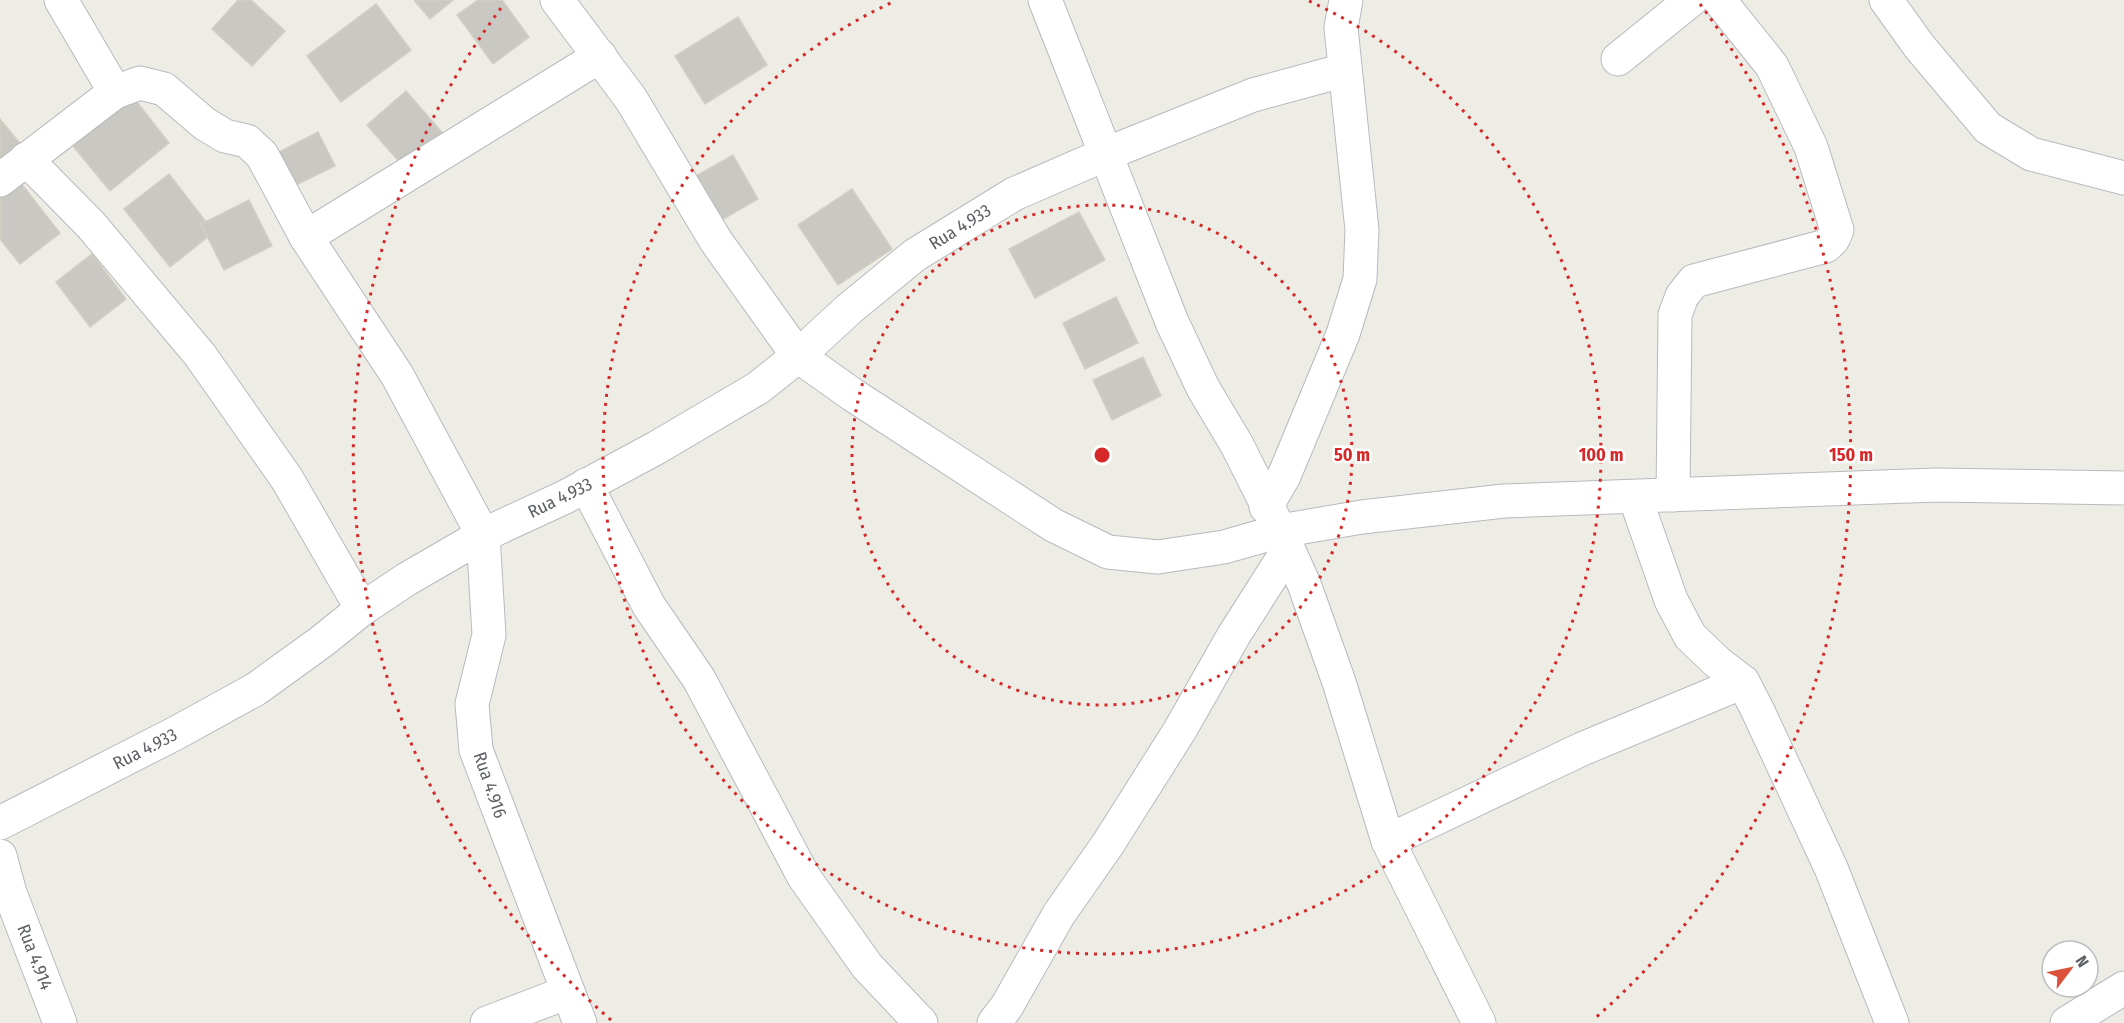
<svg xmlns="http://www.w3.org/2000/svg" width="2124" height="1023" font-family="'Fira Sans Condensed',sans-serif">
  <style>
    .building { fill: #cac8c2; stroke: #d2cfc4; stroke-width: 1.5 }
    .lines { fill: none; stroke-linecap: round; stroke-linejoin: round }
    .minor-casing { stroke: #b7babe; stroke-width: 35 }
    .minor { stroke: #fff; stroke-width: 33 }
    .ring { fill: none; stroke: #d62828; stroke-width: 3; stroke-dasharray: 3 6 }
    .labels { text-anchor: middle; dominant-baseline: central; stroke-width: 5; stroke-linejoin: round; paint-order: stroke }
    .street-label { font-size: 18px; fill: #5d6064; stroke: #fff }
    .centre { fill: #d62828; stroke: #fff; stroke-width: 3 }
    .ring-label { font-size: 18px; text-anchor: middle; font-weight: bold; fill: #d62828; stroke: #fff; stroke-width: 5; stroke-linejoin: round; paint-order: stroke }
  </style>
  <rect width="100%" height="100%" fill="#eeede5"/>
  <g class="building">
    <polygon points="238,0 251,0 285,31 252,66 212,29"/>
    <polygon points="414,0 453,0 430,19"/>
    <polygon points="478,0 502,0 529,37 493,64 457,15"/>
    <polygon points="376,4 411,50 341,102 307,56"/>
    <polygon points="738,17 767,65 705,104 675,56"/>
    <polygon points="406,91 447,138 408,172 367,125"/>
    <polygon points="133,97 169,143 110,191 73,146"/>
    <polygon points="0,119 22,146 0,163"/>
    <polygon points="318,132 335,166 290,188 273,155"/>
    <polygon points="733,155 758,199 713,225 687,181"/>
    <polygon points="169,174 214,232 170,267 124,209"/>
    <polygon points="17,178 60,233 20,264 0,239 0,191"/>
    <polygon points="852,189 892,249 838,285 798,225"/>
    <polygon points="249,200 272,246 224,270 201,224"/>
    <polygon points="1079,212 1105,260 1035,298 1009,249"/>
    <polygon points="92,254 126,299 90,327 56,282"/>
    <polygon points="1116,297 1138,343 1085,369 1063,323"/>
    <polygon points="1143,357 1161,396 1112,420 1093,380"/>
  </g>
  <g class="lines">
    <g class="minor-casing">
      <g id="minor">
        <polyline points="61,0 115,92"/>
        <polyline points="557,0 631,99 716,241 798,356 853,395 1053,525 1108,552 1158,557 1224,547 1280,531 1362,517 1504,501 1936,485 2124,488"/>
        <polyline points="1045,0 1172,322 1203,388 1237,445 1280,531 1304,584 1339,682 1388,841 1479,1023"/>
        <polyline points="1886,0 1919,46 1988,128 2031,154 2124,178"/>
        <polyline points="1618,59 1691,0"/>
        <polyline points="26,159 91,225 200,355 287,479 362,609"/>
        <polyline points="0,180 115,92 140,83 164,89 205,124 225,136 247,141 262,155 306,237 397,375 483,535 489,635 472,704 476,750 580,1023"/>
        <polyline points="306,237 600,56"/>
        <polyline points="586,485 649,606 699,679 804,877 867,966 921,1023"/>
        <polyline points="1673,495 1675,315 1682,296 1694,281 1826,246 1833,239 1837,230 1811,147 1772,66 1719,0"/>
        <polyline points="1635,497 1671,600 1690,636 1717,662 1743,682 1757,709 1831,868 1892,1023"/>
        <polyline points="1266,507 1284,476 1343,334 1360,279 1362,230 1341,28 1346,0"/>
        <polyline points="0,823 176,733 256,689 321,642 362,609 407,579 483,535 565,497 656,448 758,388 798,356 849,309 915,255 1014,194 1106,154 1253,95 1345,70"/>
        <polyline points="1388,841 1582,749 1743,682"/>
        <polyline points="0,856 10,893 60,1023"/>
        <polyline points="487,1023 568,992"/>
        <polyline points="994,1023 1007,1006 1059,914 1108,844 1180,730 1234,635 1288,550"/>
        <polyline points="2067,1023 2124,988"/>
      </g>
    </g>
    <use href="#minor" class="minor"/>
  </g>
  <g class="ring">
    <circle cx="1102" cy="455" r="250"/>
    <path d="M1309 1A499 499 0 1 1 895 1"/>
    <path d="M611 1020A749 749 0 0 1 504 4M1700 4A749 749 0 0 1 1593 1020"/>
  </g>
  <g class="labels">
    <g class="street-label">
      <text transform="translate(960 227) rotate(-32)">Rua 4.933</text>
      <text transform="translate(560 498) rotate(-26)">Rua 4.933</text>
      <text transform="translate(145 749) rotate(-27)">Rua 4.933</text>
      <text transform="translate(490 785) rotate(71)">Rua 4.916</text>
      <text transform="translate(35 957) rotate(69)">Rua 4.914</text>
    </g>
  </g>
  <circle cx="1102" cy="455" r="9" class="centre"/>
  <g class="ring-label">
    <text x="1352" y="461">50 m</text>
    <text x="1601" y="461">100 m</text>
    <text x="1851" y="461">150 m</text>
  </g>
  <g transform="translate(2070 969) rotate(58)"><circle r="28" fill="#ffffff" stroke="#bebfc1" stroke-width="1.5"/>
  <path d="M0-4.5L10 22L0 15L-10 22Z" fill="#dd503c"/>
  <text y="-9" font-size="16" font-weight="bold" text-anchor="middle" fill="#5d6064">N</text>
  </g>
</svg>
